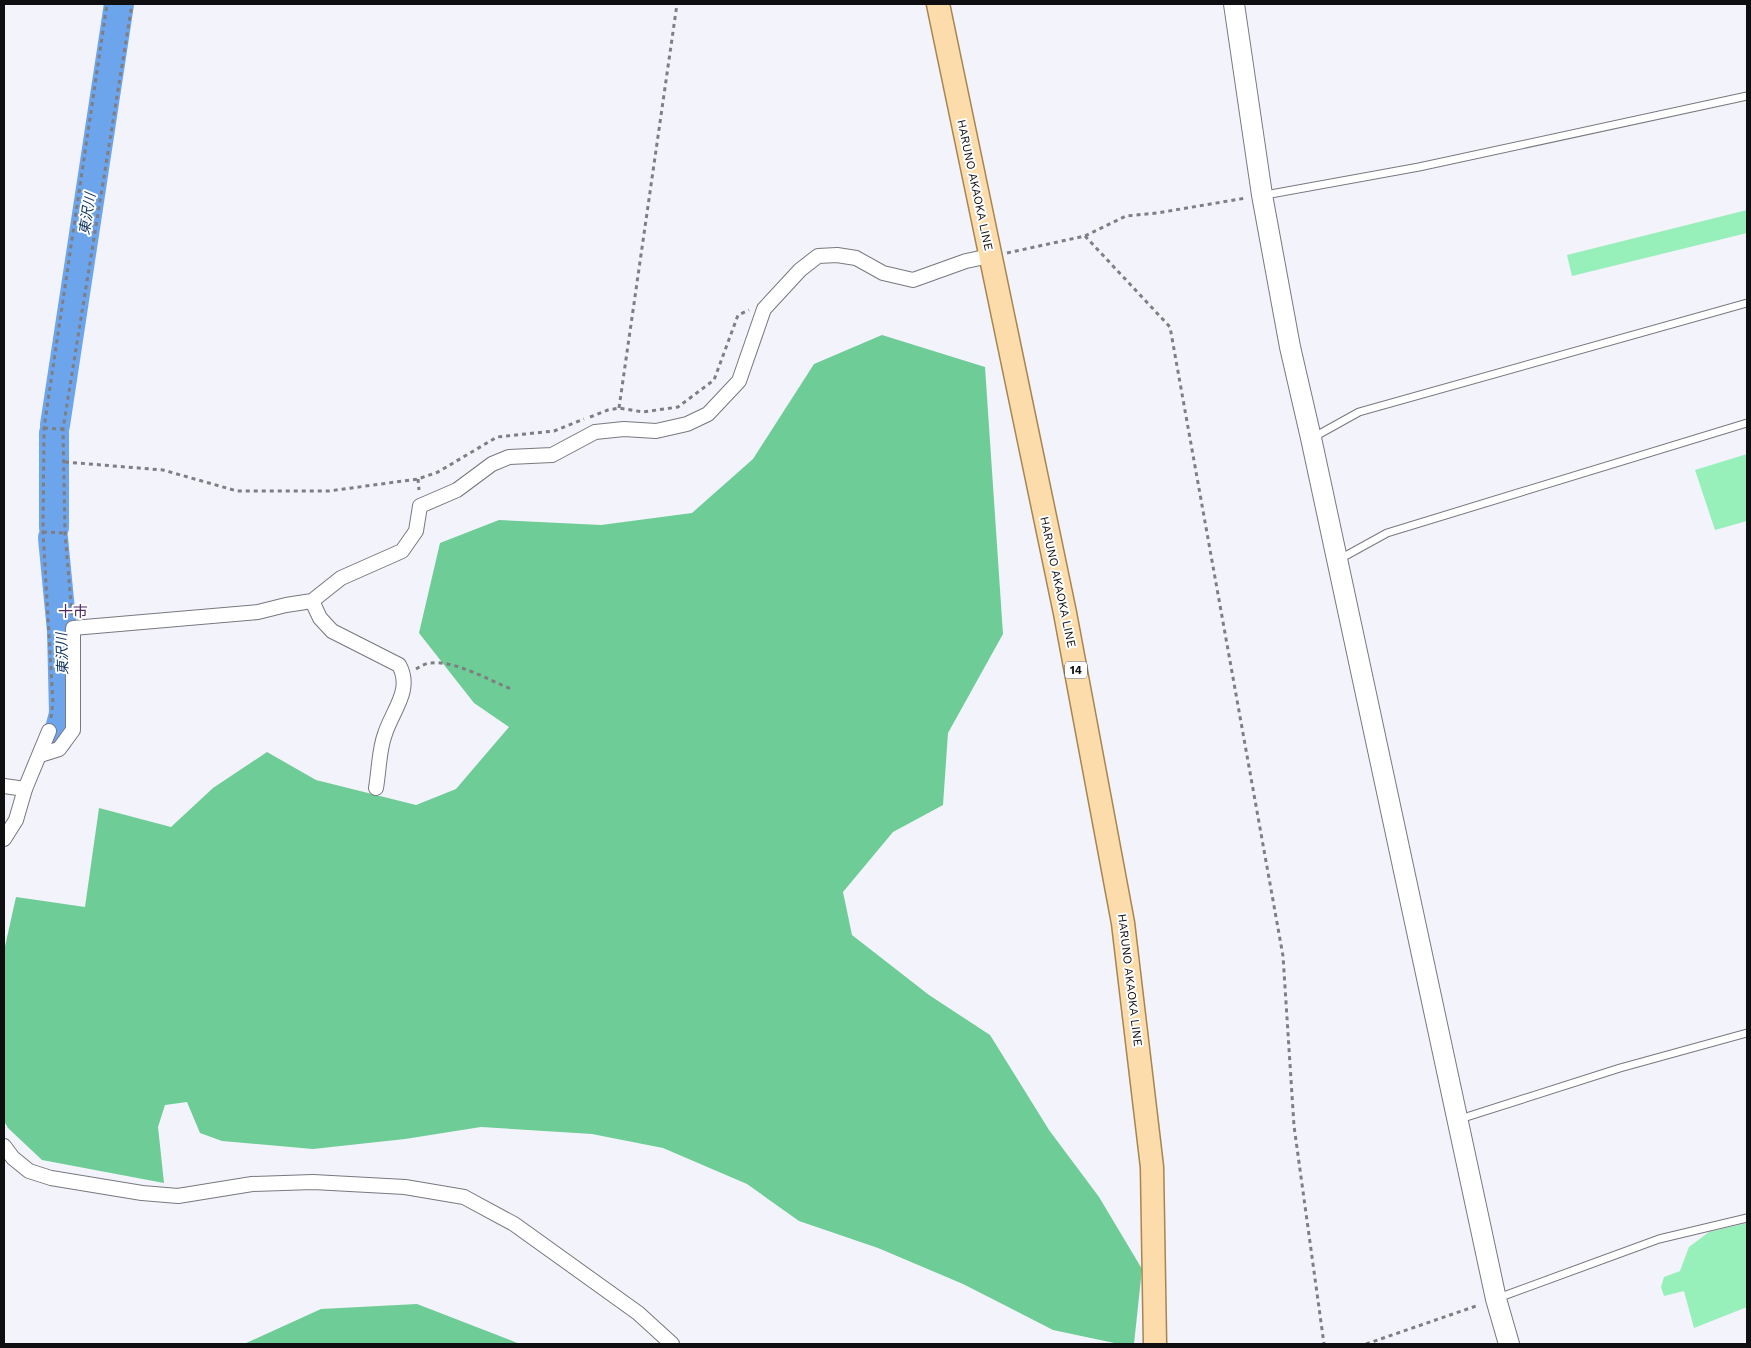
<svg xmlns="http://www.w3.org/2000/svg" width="1751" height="1348" font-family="'Work Sans','Noto Sans JP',sans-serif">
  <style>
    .green { fill: #97efba }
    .forest { fill: #6ecc96 }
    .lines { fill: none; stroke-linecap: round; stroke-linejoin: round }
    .river { stroke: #6da5ec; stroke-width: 30 }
    .lane-casing { stroke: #78787f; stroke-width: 9 }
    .street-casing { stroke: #78787f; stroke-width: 16 }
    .secondary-casing { stroke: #78787f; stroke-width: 22 }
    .primary-casing { stroke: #a68550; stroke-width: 25 }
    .path { stroke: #7e7e84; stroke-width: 3; stroke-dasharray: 4 4; stroke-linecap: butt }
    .lane { stroke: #fff; stroke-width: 7 }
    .street { stroke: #fff; stroke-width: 14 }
    .secondary { stroke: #fff; stroke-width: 20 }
    .primary { stroke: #fbdcaa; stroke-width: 22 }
    .labels { text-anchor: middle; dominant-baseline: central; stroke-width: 4; stroke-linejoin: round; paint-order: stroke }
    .shield { fill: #fff; stroke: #575759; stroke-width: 1 }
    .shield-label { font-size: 11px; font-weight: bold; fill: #0f0f12 }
    .street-label { font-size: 12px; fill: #0f0f12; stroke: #fff }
    .water-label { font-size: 14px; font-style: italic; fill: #0e3461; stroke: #fff }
    .quarter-label { font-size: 15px; fill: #502a61; stroke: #fff }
  </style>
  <rect width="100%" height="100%" fill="#f3f3fb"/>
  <g class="green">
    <polygon points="1747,210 1747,233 1572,276 1567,255"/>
    <polygon points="1747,454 1747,521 1715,530 1695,470"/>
    <polygon points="1747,1223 1747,1307 1694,1328 1684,1291 1664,1296 1661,1287 1664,1277 1680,1271 1689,1247 1709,1232"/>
  </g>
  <g class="forest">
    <polygon points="882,335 985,367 1003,634 948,733 943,805 893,832 843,892 852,935 929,995 990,1035 1049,1130 1099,1197 1142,1269 1134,1344 1119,1344 1053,1330 963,1284 878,1248 799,1221 747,1184 663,1148 592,1134 481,1127 405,1139 313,1149 222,1141 200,1133 187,1102 165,1105 158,1127 164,1183 42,1160 8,1128 4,1121 4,951 16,897 85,907 99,808 171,827 213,788 267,752 316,780 416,805 456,789 509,727 474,703 419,633 440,543 499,520 601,525 692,513 753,459 814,364"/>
    <polygon points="417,1304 520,1344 244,1344 321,1309"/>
  </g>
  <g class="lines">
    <g class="river">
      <polyline points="55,425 119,4"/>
      <polyline points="54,527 54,433"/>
      <polyline points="53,538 62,631 64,714 57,740"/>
    </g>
    <g class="lane-casing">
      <g id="lane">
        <polyline points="1265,195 1419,167 1747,96"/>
        <polyline points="1314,437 1359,412 1747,303"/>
        <polyline points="1338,560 1387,533 1747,423"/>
        <polyline points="1460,1119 1620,1068 1747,1033"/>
        <polyline points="1498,1298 1659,1239 1747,1218"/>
      </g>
    </g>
    <g class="street-casing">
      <g id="street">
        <path d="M312,601L320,618L332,631L399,665C413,690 392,711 385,734C379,749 379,771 376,788"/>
        <polyline points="40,755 59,749 73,730 73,628 258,612 286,605 312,601 341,578 402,551 416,531 420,506 457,490 492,464 509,457 552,455 595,432 624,429 656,431 687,424 708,414 739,381 764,309 800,270 818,256 837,255 856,258 883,273 913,280 966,261 990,256"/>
        <polyline points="4,786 25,789"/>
        <polyline points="4,839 16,820 25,789 49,731"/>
        <polyline points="4,1146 13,1158 29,1171 51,1178 142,1193 178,1196 252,1184 313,1182 405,1187 464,1197 514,1224 638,1313 672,1344"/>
      </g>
    </g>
    <g class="secondary-casing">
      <polyline id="secondary" points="1234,4 1262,195 1290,347 1311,438 1496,1299 1509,1344"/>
    </g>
    <g class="primary-casing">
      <polyline id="primary" points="938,4 1065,613 1123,923 1152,1167 1155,1344"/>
    </g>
    <g class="path">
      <polyline points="1085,236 1170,327 1283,956 1294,1126 1324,1344"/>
      <polyline points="1007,253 1085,236 1126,216 1157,213 1246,198"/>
      <polyline points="619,408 677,4"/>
      <polyline points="590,417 608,410 619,408 643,412 678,407 714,380 738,315 749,310"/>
      <polyline points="44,428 63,429"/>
      <polyline points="65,462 163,470 237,491 329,491 418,479 438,472 497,437 554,431 584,419"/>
      <polyline points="418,479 419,490"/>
      <polyline points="43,532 65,533"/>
      <polyline points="72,615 65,533 63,429 132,4"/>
      <path d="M416,669C421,666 426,663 431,663C454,660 489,680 511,689"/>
      <polyline points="51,718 53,703 43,532 44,428 107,4"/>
      <polyline points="1366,1344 1479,1305"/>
    </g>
    <use href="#lane" class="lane"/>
    <use href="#street" class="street"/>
    <use href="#secondary" class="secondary"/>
    <use href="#primary" class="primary"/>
  </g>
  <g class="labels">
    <rect class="shield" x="1065" y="661.5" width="22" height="17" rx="4"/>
    <g class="shield-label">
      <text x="1076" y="670">14</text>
    </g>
    <g class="street-label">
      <text transform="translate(975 185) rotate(78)">HARUNO AKAOKA LINE</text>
      <text transform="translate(1058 582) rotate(78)">HARUNO AKAOKA LINE</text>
      <text transform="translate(1130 980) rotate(83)">HARUNO AKAOKA LINE</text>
    </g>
    <g class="water-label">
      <text transform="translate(87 214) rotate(-81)">東沢川</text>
      <text transform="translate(62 654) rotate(-92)">東沢川</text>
    </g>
    <g class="quarter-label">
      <text x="73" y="612">十市</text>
    </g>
  </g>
  <rect width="1751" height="1348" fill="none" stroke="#0f0f12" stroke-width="10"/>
</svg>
